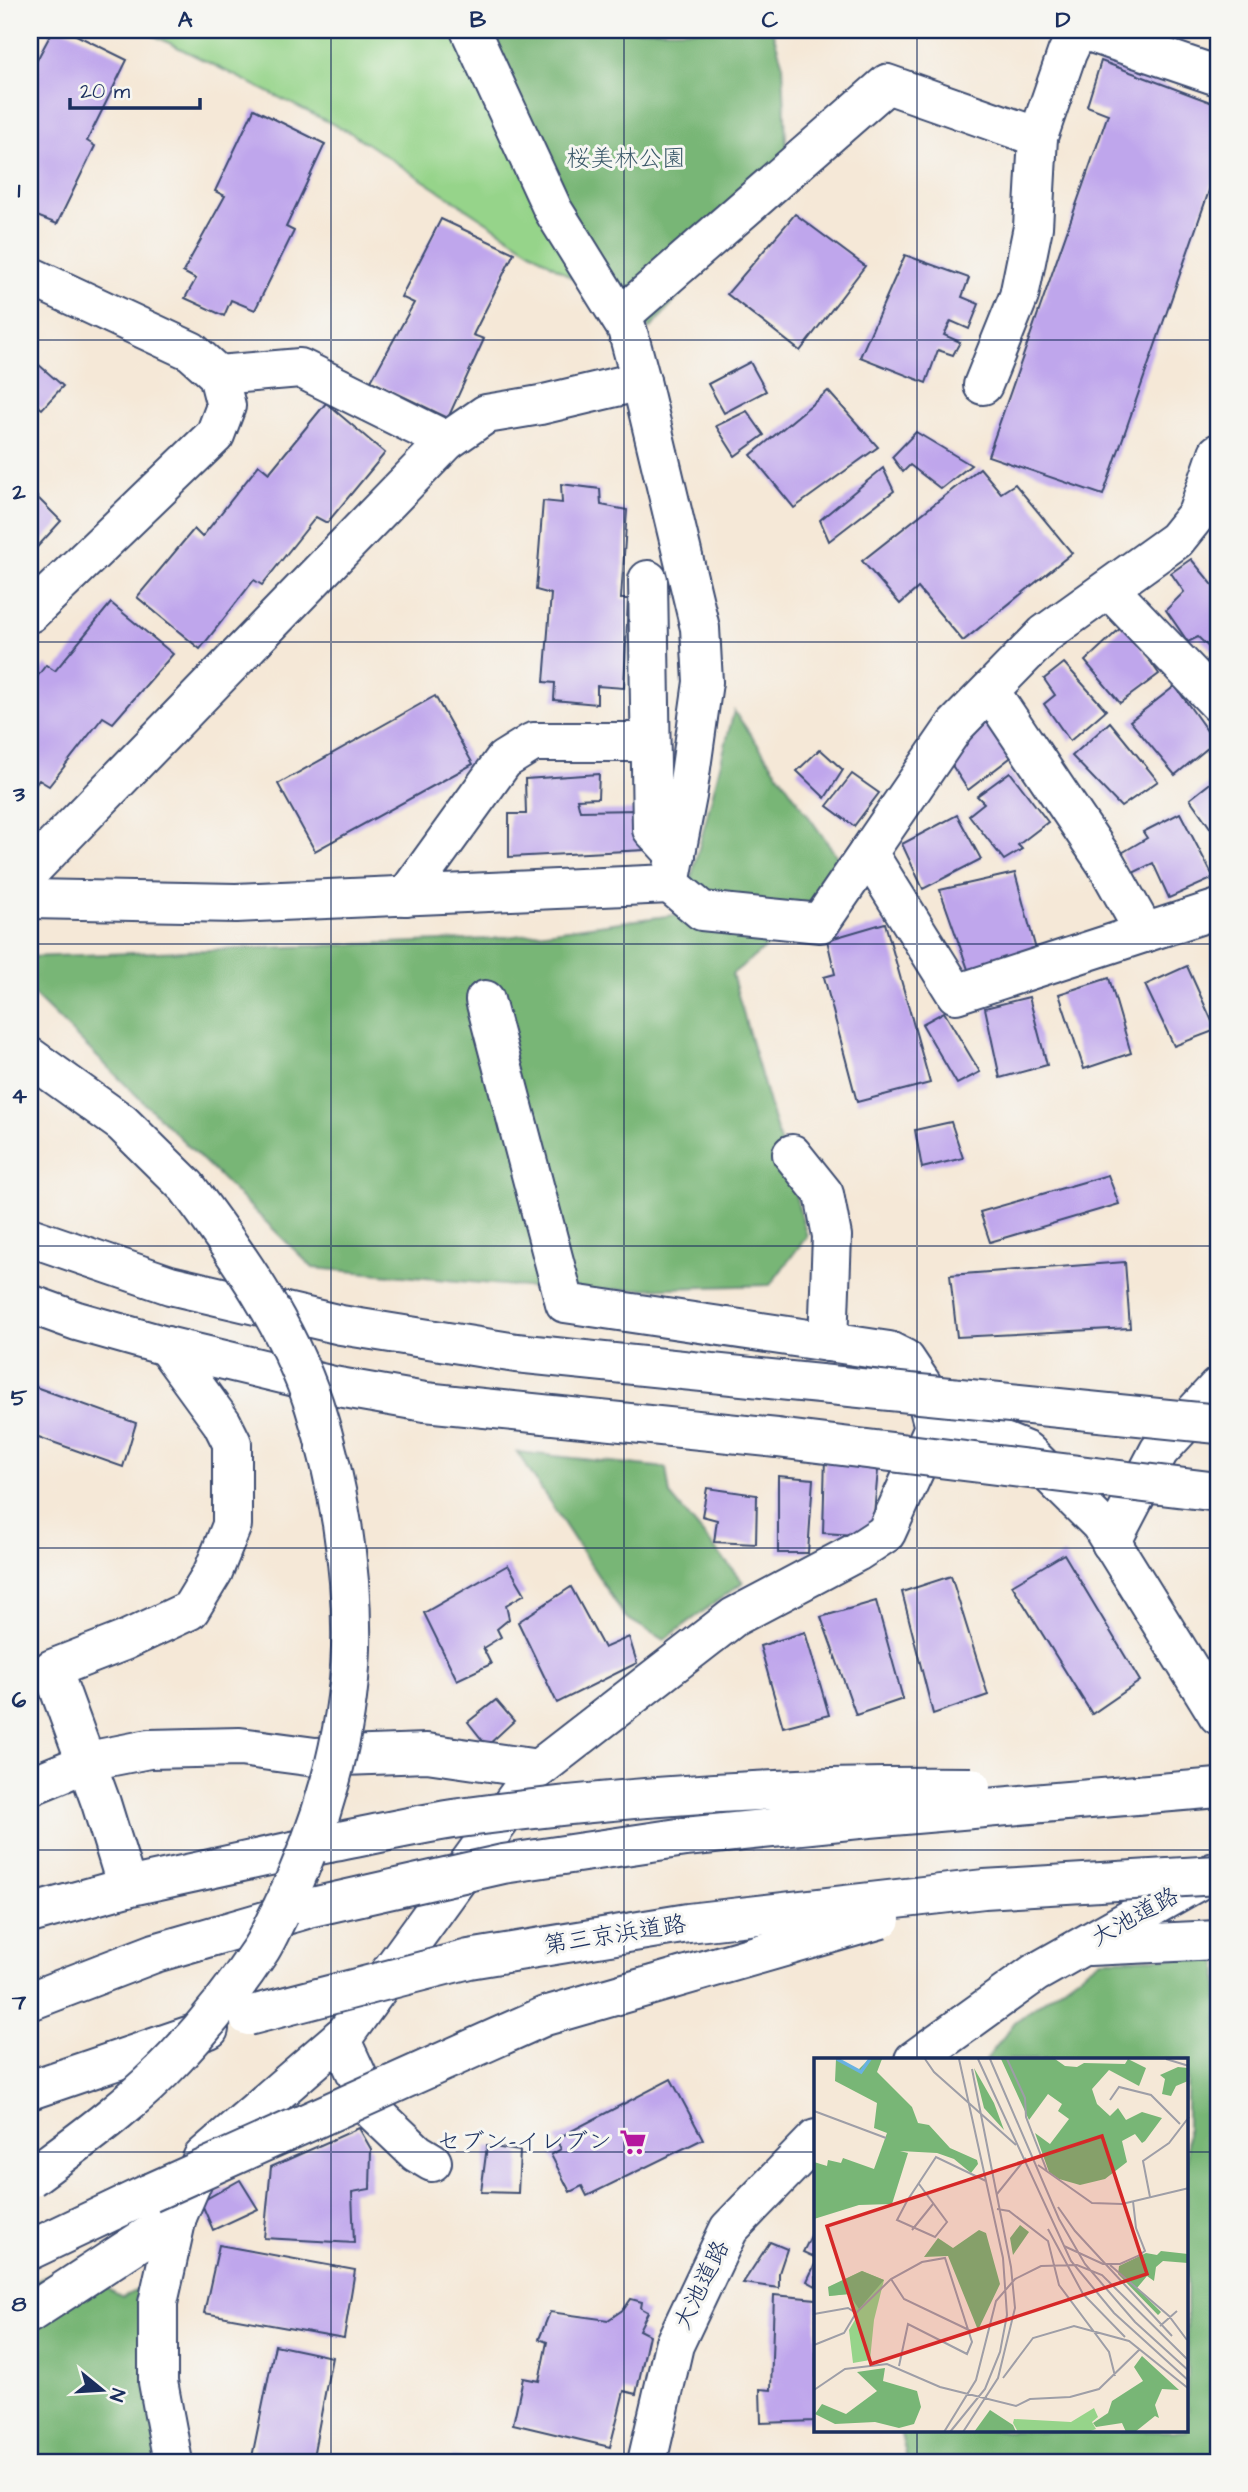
<svg xmlns="http://www.w3.org/2000/svg" width="1248" height="2492" font-family="'Architects Daughter','Klee One',sans-serif">
  <style>
    .green { fill: #96d48a; stroke: #588274; stroke-width: 2 }
    .forest { fill: #78b676; stroke: #4a726a; stroke-width: 2 }
    .building { fill: #bfa6ec }
    .lines { fill: none; stroke-linecap: round; stroke-linejoin: round }
    .minor-casing { stroke: #3c4b70; stroke-width: 42 }
    .highway-casing { stroke: #3c4b70; stroke-width: 42 }
    .minor { stroke: #fff; stroke-width: 38 }
    .highway { stroke: #fff; stroke-width: 38 }
    .highway-bridge-casing { stroke: #3c4b70; stroke-width: 42; stroke-linecap: butt }
    .highway-bridge { stroke: #fff; stroke-width: 38 }
    .grid { fill: none; stroke: #1b2f5e; stroke-width: 2; stroke-opacity: 0.55 }
    .labels { text-anchor: middle; dominant-baseline: central; stroke-width: 6; stroke-linejoin: round; paint-order: stroke }
    .park-label { font-size: 24px; fill: #3a5869; stroke: #f6f6f2 }
    .street-label { font-size: 24px; fill: #1b2f5e; stroke: #f6f6f2 }
    .poi-label { font-size: 24px; fill: #1b2f5e; stroke: #f6f6f2; text-anchor: end }
    .inset-river { fill: none; stroke: #69b2e1; stroke-width: 3.5 }
    .inset-road { fill: none; stroke: #9e9ea7; stroke-width: 2 }
    .view { fill: #d62828; fill-opacity: 0.15; stroke: #d62828; stroke-width: 3.5 }
    .inset-edge { fill: none; stroke: #1b2f5e; stroke-width: 3.5 }
    .neatline { fill: none; stroke: #1b2f5e; stroke-width: 2.5 }
    .grid-label { font-size: 23px; text-anchor: middle; font-weight: bold; fill: #1b2f5e }
  </style>
  <rect width="100%" height="100%" fill="#f6f6f2"/>
  <filter id="ink" filterUnits="userSpaceOnUse"><feTurbulence type="fractalNoise" baseFrequency=".0143" numOctaves="2"/><feDisplacementMap in="SourceGraphic" scale="14" xChannelSelector="R" yChannelSelector="G"/><feConvolveMatrix kernelMatrix="1 2 1 2 8 2 1 2 1" color-interpolation-filters="sRGB"/></filter>
  <filter id="wash" filterUnits="userSpaceOnUse"><feTurbulence type="fractalNoise" baseFrequency=".00686" numOctaves="4" result="noise"/><feDisplacementMap in="SourceGraphic" scale="28" xChannelSelector="R" yChannelSelector="G"/><feGaussianBlur stdDeviation="1.57" result="paint"/><feColorMatrix in="noise" values="0 0 0 0 0 0 0 0 0 0 0 0 0 0 0 0 0 1.4 0 .05"/><feComposite in="paint" operator="in"/></filter>
  <g filter="url(#wash)">
    <rect width="100%" height="100%" fill="#f5e8d7"/>
    <polygon class="green" points="143,30 770,30 790,168 650,329 351,133"/>
    <g class="forest">
      <polygon points="494,30 772,30 783,65 786,142 790,168 650,329 541,184 480,40"/>
      <polygon points="734,711 853,879 732,974 807,1236 770,1285 570,1291 313,1268 30,991 30,957 492,939 682,914"/>
      <polygon points="517,1452 666,1468 670,1495 743,1582 664,1640 625,1617"/>
      <polygon points="1218,1957 1218,2462 908,2462 900,2431 1187,2431 1187,2060 986,2060 1015,2022 1101,1959"/>
      <polygon points="83,2258 102,2285 122,2297 147,2286 164,2462 30,2462 30,2284"/>
    </g>
    <g id="blocks">
      <g class="building">
        <polygon points="53,30 66,30 127,60 87,141 95,146 57,224 32,214 30,218 30,73"/>
        <polygon points="1101,61 1218,105 1218,165 1103,495 988,456 1108,114 1087,106"/>
        <polygon points="254,109 325,144 286,227 294,231 255,310 231,300 224,316 185,298 196,279 183,272 225,196 215,191"/>
        <polygon points="795,214 865,266 800,351 727,294"/>
        <polygon points="441,219 514,253 473,335 484,339 448,418 371,381 414,303 401,297"/>
        <polygon points="905,255 969,278 962,297 979,304 969,329 951,321 944,335 960,342 953,355 938,350 926,383 860,357"/>
        <polygon points="30,357 63,386 42,409 33,402 30,407"/>
        <polygon points="750,362 766,391 724,413 708,384"/>
        <polygon points="828,391 878,447 794,508 751,455"/>
        <polygon points="326,403 385,453 327,523 316,517 262,585 254,580 200,649 137,597 194,529 202,537 259,465 269,473"/>
        <polygon points="747,411 764,435 735,456 716,426"/>
        <polygon points="916,432 971,465 941,489 910,465 903,472 892,457"/>
        <polygon points="883,468 894,491 829,541 820,520"/>
        <polygon points="980,468 1001,493 1015,484 1072,553 963,641 918,588 900,604 862,561"/>
        <polygon points="561,484 600,489 601,505 627,510 621,599 628,599 624,688 597,686 597,704 554,700 555,683 544,682 551,594 536,590 543,501 562,503"/>
        <polygon points="30,490 61,521 30,555"/>
        <polygon points="1191,559 1218,591 1218,656 1198,637 1188,642 1166,610 1184,592 1171,573"/>
        <polygon points="111,603 173,654 113,723 103,717 49,786 39,780 30,791 30,686 46,665 55,671"/>
        <polygon points="1125,624 1159,674 1120,703 1085,661"/>
        <polygon points="1064,663 1106,710 1070,741 1044,704 1055,695 1044,679"/>
        <polygon points="1175,686 1215,742 1175,775 1130,721"/>
        <polygon points="435,696 473,764 315,851 278,784"/>
        <polygon points="987,722 1014,755 968,790 946,756"/>
        <polygon points="1110,722 1158,781 1121,807 1072,756"/>
        <polygon points="820,749 843,770 825,798 797,771"/>
        <polygon points="1010,772 1048,822 1018,845 1022,849 1004,860 969,815 984,803 977,796"/>
        <polygon points="599,774 598,798 577,799 580,811 639,810 645,850 509,857 509,814 526,814 525,779"/>
        <polygon points="852,774 879,793 854,826 827,806"/>
        <polygon points="1218,777 1218,835 1216,836 1190,799"/>
        <polygon points="1180,813 1214,878 1169,898 1153,863 1131,874 1120,854 1147,838 1143,832"/>
        <polygon points="957,815 981,859 923,889 902,844"/>
        <polygon points="1015,873 1038,957 969,972 940,890"/>
        <polygon points="885,923 930,1083 857,1102 824,977 835,974 827,940"/>
        <polygon points="1187,966 1216,1030 1174,1046 1145,985"/>
        <polygon points="1109,978 1131,1053 1084,1069 1059,994"/>
        <polygon points="1029,997 1047,1065 1000,1078 985,1008"/>
        <polygon points="944,1012 980,1072 957,1084 922,1024"/>
        <polygon points="951,1122 963,1158 922,1168 915,1130"/>
        <polygon points="1108,1175 1119,1204 990,1242 980,1212"/>
        <polygon points="1125,1262 1130,1328 957,1337 950,1275"/>
        <polygon points="30,1385 136,1423 123,1467 30,1434"/>
        <polygon points="825,1456 879,1459 872,1536 823,1533"/>
        <polygon points="778,1476 813,1479 808,1553 778,1553"/>
        <polygon points="707,1488 757,1495 756,1544 714,1542 717,1520 702,1516"/>
        <polygon points="1064,1554 1140,1681 1092,1714 1012,1585"/>
        <polygon points="508,1565 525,1594 506,1605 509,1619 497,1629 501,1637 483,1648 491,1664 457,1680 424,1613"/>
        <polygon points="951,1576 988,1695 933,1714 902,1592"/>
        <polygon points="571,1587 604,1648 629,1637 637,1663 557,1703 518,1622"/>
        <polygon points="876,1601 903,1699 856,1715 821,1617"/>
        <polygon points="805,1632 829,1715 783,1727 760,1646"/>
        <polygon points="496,1700 514,1721 487,1746 468,1722"/>
        <polygon points="671,2079 703,2139 587,2196 582,2186 570,2192 551,2155 561,2149 556,2139"/>
        <polygon points="359,2128 371,2149 370,2189 352,2192 354,2243 264,2238 271,2167"/>
        <polygon points="487,2146 520,2151 518,2193 481,2192"/>
        <polygon points="240,2180 258,2209 213,2230 201,2202"/>
        <polygon points="816,2226 816,2258 803,2252"/>
        <polygon points="770,2242 787,2249 779,2273 779,2288 743,2283"/>
        <polygon points="219,2245 355,2270 344,2338 204,2313"/>
        <polygon points="816,2262 816,2286 807,2281"/>
        <polygon points="774,2295 816,2299 816,2421 761,2423 760,2389 771,2390"/>
        <polygon points="631,2299 642,2302 641,2308 648,2312 639,2330 649,2335 636,2394 624,2391 610,2447 513,2424 523,2378 539,2381 547,2342 539,2339 550,2312 608,2320 624,2309"/>
        <polygon points="275,2345 332,2357 312,2462 251,2462"/>
        <polygon points="452,2456 474,2461 474,2462 451,2462"/>
      </g>
    </g>
  </g>
  <g filter="url(#ink)">
    <use href="#blocks" fill-opacity="0" stroke="#3c4b70" stroke-width="2"/>
    <g class="lines">
      <g class="minor-casing">
        <g id="minor">
          <polyline points="1083,30 1218,76"/>
          <polyline points="30,276 191,351 218,375 226,406 215,435 30,613"/>
          <polyline points="620,317 887,84 1038,137"/>
          <polyline points="218,375 300,368 447,441"/>
          <polyline points="983,385 1019,296 1033,227 1038,137 1067,53 1078,30"/>
          <polyline points="1218,453 1197,514 1176,540 1045,634 955,726 868,853 956,994 1218,909"/>
          <polyline points="648,580 652,829 676,855"/>
          <polyline points="1109,589 1218,703"/>
          <polyline points="990,691 1105,862 1145,933"/>
          <polyline points="30,871 447,441 486,414 540,405 641,381"/>
          <polyline points="670,884 702,911 820,923 868,853"/>
          <polyline points="406,896 504,760 533,742 650,742"/>
          <polyline points="30,899 236,903 670,884 687,796 703,682 700,628 641,381 627,329 553,210 470,30"/>
          <polyline points="792,1154 824,1194 832,1236 828,1342"/>
          <polyline points="934,1427 984,1434 1026,1451 1100,1524 1218,1715"/>
          <polyline points="1111,1543 1159,1451 1218,1387"/>
          <polyline points="30,1786 93,1760 149,1749 240,1747 315,1757 427,1753 538,1769 734,1617 857,1552 886,1533 934,1427 923,1386 905,1359 889,1351 565,1303 485,1000"/>
          <polyline points="127,1887 101,1803 52,1669 124,1641 190,1610 213,1572 232,1525 232,1443 222,1423 166,1346"/>
          <polyline points="1089,1946 1218,1940"/>
          <polyline points="340,2038 374,2112 417,2153 432,2162"/>
          <polyline points="914,2060 1035,1973 1214,1872"/>
          <polyline points="30,2313 177,2217"/>
          <polyline points="173,2462 158,2382 158,2303 177,2217 203,2157 346,2033 522,1790"/>
          <polyline points="647,2462 674,2345 729,2229 816,2139"/>
        </g>
      </g>
      <g class="highway-casing">
        <g id="highway">
          <polyline points="30,1057 122,1123 187,1187"/>
          <polyline points="30,1237 170,1285 341,1325 516,1353 780,1380"/>
          <polyline points="30,1304 77,1321 166,1346 333,1386 425,1402 777,1438"/>
          <polyline points="30,1914 127,1887 329,1843"/>
          <polyline points="30,2001 155,1953 303,1910"/>
          <polyline points="30,2090 209,2029"/>
          <polyline points="30,2250 150,2193"/>
        </g>
      </g>
      <use href="#minor" class="minor"/>
      <use href="#highway" class="highway"/>
      <g class="highway-bridge-casing">
        <g id="highway-bridge">
          <polyline points="780,1380 1218,1424"/>
          <polyline points="777,1438 1218,1492"/>
          <path d="M329,1843C373,1835 417,1824 460,1818C629,1795 801,1785 971,1787"/>
          <polyline points="308,1908 503,1864 685,1837 869,1818 1218,1788"/>
          <polyline points="248,2016 469,1959 688,1923 984,1889 1218,1875"/>
          <path d="M30,2178C81,2140 132,2104 176,2057C207,2024 236,1987 261,1949C269,1936 275,1921 282,1908C321,1829 348,1738 351,1648C353,1570 338,1480 314,1405C287,1324 237,1254 187,1187"/>
          <polyline points="150,2193 545,2016 881,1919"/>
        </g>
      </g>
      <use href="#highway-bridge" class="highway-bridge"/>
    </g>
  </g>
  <path class="grid" d="M331,30V2462M624,30V2462M917,30V2060M30,340H1218M30,642H1218M30,944H1218M30,1246H1218M30,1548H1218M30,1850H1218M30,2152H816M1187,2152H1218M917,2431V2462"/>
  <defs>
    <g id="supermarket-bare" transform="scale(2.1)"><path d="M-6-5.5h2.5l.6 2H6L4.5 2H-2.5L-4.4-4H-6ZM-1.5 3.2a1.3 1.3 0 1 0 .1 0ZM3 3.2a1.3 1.3 0 1 0 .1 0Z" fill="#b5179e" stroke="#f6f6f2" stroke-width="2.5" paint-order="stroke"/></g>
  </defs>
  <g fill-rule="evenodd">
    <use href="#supermarket-bare" x="633" y="2142"/>
  </g>
  <g class="labels">
    <g class="park-label">
      <text x="626" y="159">桜美林公園</text>
    </g>
    <g class="street-label">
      <text transform="translate(1135 1917) rotate(-29)">大池道路</text>
      <text transform="translate(615 1935) rotate(-9)">第三京浜道路</text>
      <text transform="translate(702 2285) rotate(-64)">大池道路</text>
    </g>
    <g class="poi-label">
      <text x="612" y="2142">セブン-イレブン</text>
    </g>
  </g>
  <g transform="translate(814 2058)">
    <rect width="374" height="374" fill="#f5e8d7"/>
    <path d="M48,213L70,222L60,262L56,302L39,305L35,272L42,260L35,236L15,238V229ZM280,350L284,359L278,364L282,371L274,374H204L199,365L200,361L257,364Z" fill="#96d48a"/>
    <path d="M22,1L43,13L55,1H68L63,14L98,49L104,65L115,67L136,90L163,102L164,106L157,115L140,101L123,95L86,93L94,95L78,146L45,147L0,161V104L13,108L14,102L27,105L29,100L60,111L73,75L60,70L63,45L21,23ZM187,1H241L251,8L263,9L270,5L311,6L314,1L332,10L325,28L295,12L278,31L283,46L296,58L304,50L312,62L328,54L348,60L331,83L328,85L321,76L308,83L313,104L291,121L266,127L245,121L235,114L221,75L236,86L255,61L244,53L248,46L234,36L215,62ZM364,9L374,10V23L362,28L357,38L348,36L351,21L346,17ZM160,10L180,45L190,72L170,50ZM206,167L215,174L199,197L196,180ZM165,172L172,175L186,226L164,272L134,198L110,199L124,180L139,190ZM347,193L374,196V205L349,203L342,209L340,223L333,218L323,230L347,254L344,257L304,216L305,208L332,195L343,197ZM48,213L70,222L45,251L35,236L15,238L14,229ZM328,298L365,332L348,331L341,347L345,360L341,358L321,374H312L308,365L282,369L279,365L294,355L298,343L329,323L320,309ZM71,310L69,323L103,333L107,349L100,366L85,370L61,364L21,366L1,356L8,346L32,356L63,333L43,314ZM176,352L199,367L202,374H160Z" fill="#78b676"/>
    <path class="inset-river" d="M23,1L47,14L56,1"/>
    <path class="inset-road" d="M111,1L120,14L202,87M164,1L257,203L300,255L375,323M176,1L245,161L271,206L321,264L375,313M193,1L211,40L212,59L233,113M352,1L375,8M296,42L305,29L337,37L366,66M0,53L72,80M224,107L278,145L308,146L375,130M105,126L133,164L121,179L83,162L93,143L122,99L172,123M183,136L212,100M336,139L329,103L355,85L375,59M244,149L261,173L358,278M183,151L195,153L234,183L245,227L295,294L301,318M234,171L269,236L311,279M98,172L119,146M250,188L289,206H306L324,198L331,193L322,170L319,143M296,207L355,258L373,282M77,221L90,241L157,273M0,256L34,250L42,255L77,221L108,204L131,200L158,284L153,296L94,266L85,308M346,268L363,253M0,287L30,275L42,255M189,320L219,280L260,268L315,283L375,331M0,332L31,311L73,306L126,329L202,348L216,341L256,339L285,331L326,291M130,374L162,322L182,243L201,221L227,208L263,207L288,217L375,303M136,374L171,331L186,294L193,257L189,200L145,1M149,374L184,320L201,250L197,209L158,11"/>
    <path class="view" d="M288,78L333,216L57,306L13,168Z"/>
    <rect width="374" height="374" class="inset-edge"/>
  </g>
  <rect width="1248" height="2492" fill="none" stroke="#f6f6f2" stroke-width="77"/>
  <g transform="translate(102 2390) rotate(108)" stroke="#f6f6f2" stroke-width="5" paint-order="stroke">
  <path d="M0-5L12 26L0 18L-12 26Z" fill="#1b2f5e"/>
  <text y="-10" font-size="19" font-weight="bold" text-anchor="middle" fill="#1b2f5e">N</text>
  </g>
  <path d="M70 98v10h130v-10" fill="none" stroke="#1b2f5e" stroke-width="3.5"/>
  <text x="80" y="98" font-size="21" fill="#1b2f5e" stroke="#f6f6f2" stroke-width="5" paint-order="stroke">20 m</text>
  <rect x="38" y="38" width="1172" height="2416" class="neatline"/>
  <g class="grid-label">
    <text x="185" y="27">A</text>
    <text x="478" y="27">B</text>
    <text x="770" y="27">C</text>
    <text x="1063" y="27">D</text>
    <text x="19" y="197">1</text>
    <text x="19" y="499">2</text>
    <text x="19" y="801">3</text>
    <text x="19" y="1103">4</text>
    <text x="19" y="1405">5</text>
    <text x="19" y="1707">6</text>
    <text x="19" y="2009">7</text>
    <text x="19" y="2311">8</text>
  </g>
</svg>
